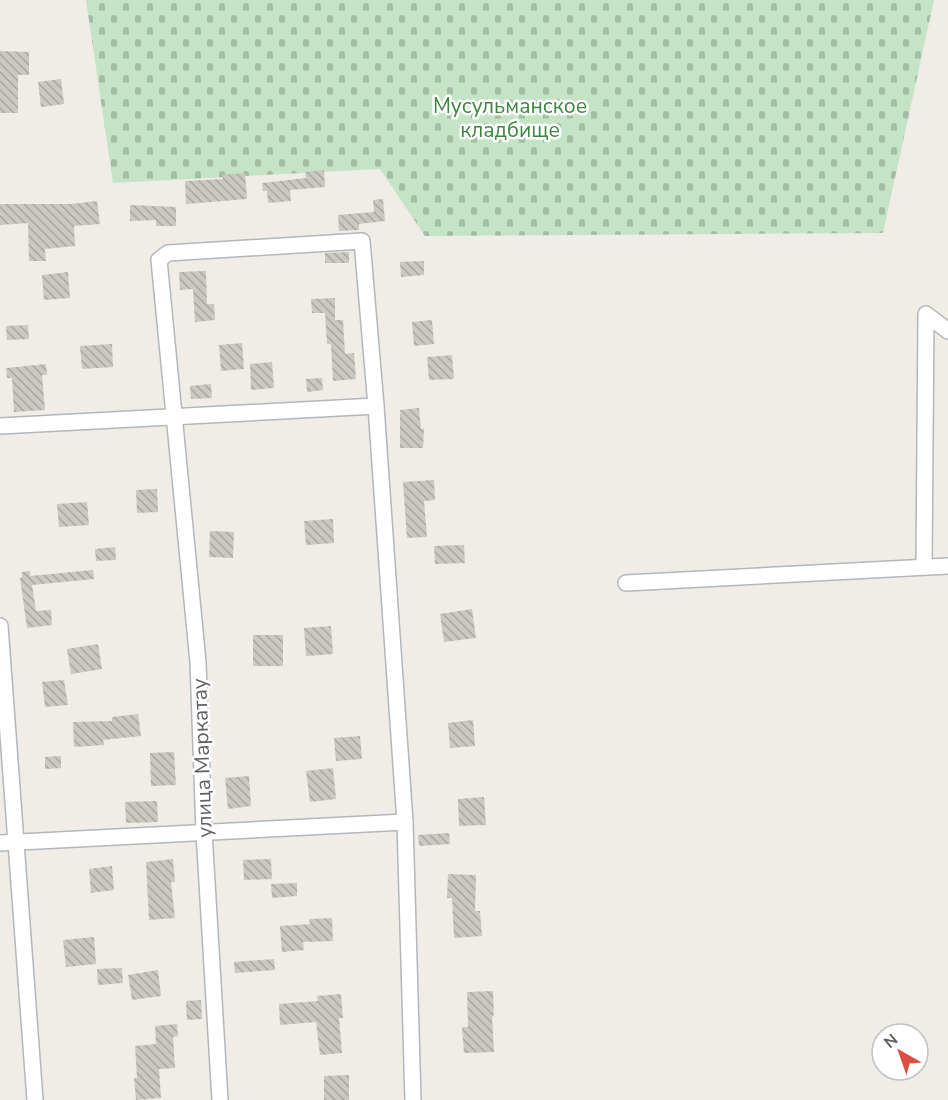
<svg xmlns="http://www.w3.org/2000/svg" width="948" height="1100" font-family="'Nunito Sans',sans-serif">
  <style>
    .cemetery { fill: url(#cemetery-stones) }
    .building { fill: url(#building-back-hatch) }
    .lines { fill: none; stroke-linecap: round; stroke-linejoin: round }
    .minor-casing { stroke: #b3b6ba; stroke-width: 18 }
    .minor { stroke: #fff; stroke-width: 15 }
    .labels { text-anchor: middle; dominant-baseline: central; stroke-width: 5; stroke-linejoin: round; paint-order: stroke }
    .park-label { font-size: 21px; fill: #3e8442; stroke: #fff }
    .street-label { font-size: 21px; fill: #5e6165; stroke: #fff }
  </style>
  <defs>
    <pattern id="cemetery-stones" width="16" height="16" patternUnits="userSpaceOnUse" patternTransform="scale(1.5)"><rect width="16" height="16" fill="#c5e4c6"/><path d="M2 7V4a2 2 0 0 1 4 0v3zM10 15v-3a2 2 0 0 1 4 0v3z" fill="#a3bca4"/></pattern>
    <pattern id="building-back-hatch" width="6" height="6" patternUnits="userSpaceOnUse" patternTransform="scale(1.5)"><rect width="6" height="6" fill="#cac8c3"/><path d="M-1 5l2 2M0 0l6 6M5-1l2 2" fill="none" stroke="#a7a6a2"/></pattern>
  </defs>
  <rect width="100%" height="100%" fill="#efede6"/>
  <polygon class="cemetery" points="86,0 934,0 883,233 425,236 380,169 113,183"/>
  <g class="building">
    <polygon points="0,51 29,52 29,75 18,75 18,113 0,113"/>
    <polygon points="61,79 64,104 41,107 38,82"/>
    <polygon points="324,170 325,187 290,190 291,201 268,203 267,191 263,191 262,183 306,178 305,172"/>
    <polygon points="245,173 247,199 186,204 185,181 223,179 222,175"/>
    <polygon points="383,199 385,221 359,224 359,230 339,231 338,215 374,212 373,200"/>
    <polygon points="97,201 100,224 74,226 75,246 45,249 46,261 29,261 28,223 0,225 0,204 71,204"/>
    <polygon points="130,205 176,207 176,226 156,226 156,220 130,221"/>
    <polygon points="349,252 349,263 325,263 325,253"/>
    <polygon points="424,261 424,275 401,277 400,262"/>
    <polygon points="206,271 207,304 214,304 215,320 195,322 193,289 180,290 179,272"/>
    <polygon points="68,272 70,298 44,300 42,275"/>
    <polygon points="335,298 335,320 343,320 345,354 354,353 356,379 333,381 331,344 327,344 325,313 312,313 311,299"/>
    <polygon points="432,320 434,344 414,346 412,322"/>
    <polygon points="28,325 29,339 7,340 6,326"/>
    <polygon points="242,343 244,369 221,371 219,345"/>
    <polygon points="112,344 113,367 82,369 80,346"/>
    <polygon points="452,355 454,379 429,380 427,357"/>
    <polygon points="272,362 274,388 251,390 250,364"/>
    <polygon points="46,364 47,375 42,375 45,410 14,412 12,378 7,378 6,368"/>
    <polygon points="322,378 323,390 307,392 306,379"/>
    <polygon points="211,384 212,398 191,399 190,386"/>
    <polygon points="419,408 421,429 424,429 423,448 400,448 400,410"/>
    <polygon points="434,480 435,500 424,501 427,537 407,538 403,482"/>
    <polygon points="157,489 158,512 137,513 136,490"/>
    <polygon points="87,502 89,525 59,527 57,504"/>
    <polygon points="333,519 334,543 306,545 304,521"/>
    <polygon points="210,531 234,532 233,558 209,557"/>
    <polygon points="464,545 465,563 435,564 434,546"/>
    <polygon points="115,547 116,560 96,561 95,549"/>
    <polygon points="93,570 94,579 32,585 36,611 51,610 52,625 27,628 20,578 22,577 22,572 30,571 30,576"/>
    <polygon points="472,609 476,638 444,642 440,614"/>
    <polygon points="331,626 333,654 306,656 304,628"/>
    <rect x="253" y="635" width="30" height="31"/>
    <polygon points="98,644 102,669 71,674 67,649"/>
    <polygon points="64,680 68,705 45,707 42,682"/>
    <polygon points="138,714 141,736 103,740 104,745 74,747 73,722 112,721 112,717"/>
    <polygon points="473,720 475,746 450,748 448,723"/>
    <polygon points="360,736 362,759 336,761 334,738"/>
    <polygon points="174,752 176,785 151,786 150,753"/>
    <polygon points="61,756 61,768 45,769 45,757"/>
    <polygon points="333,768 336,799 310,802 306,771"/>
    <polygon points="249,776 251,806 228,809 225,778"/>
    <polygon points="484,797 486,825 459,826 458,799"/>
    <polygon points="157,801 158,822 126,823 125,802"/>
    <polygon points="449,833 450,844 419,846 418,835"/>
    <polygon points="173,859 175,882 171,882 175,918 149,920 146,862"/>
    <polygon points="271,859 272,879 244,880 243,860"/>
    <polygon points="112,866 114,890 91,893 89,869"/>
    <polygon points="448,874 476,875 475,911 480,911 482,936 454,938 452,898 447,898"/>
    <polygon points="297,883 297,896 272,898 271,884"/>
    <polygon points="332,918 333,941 303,942 304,950 282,952 280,926 310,924 309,919"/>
    <polygon points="94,937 96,964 66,967 63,940"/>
    <polygon points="274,959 275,970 235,973 234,962"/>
    <polygon points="122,968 123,983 98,985 97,969"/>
    <polygon points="158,970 161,996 132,1000 128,975"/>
    <polygon points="493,991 494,1015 492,1016 494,1052 464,1053 462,1027 468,1027 467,992"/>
    <polygon points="341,994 343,1018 339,1018 342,1053 320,1055 316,1022 280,1025 279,1004 318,1001 317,996"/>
    <polygon points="201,1000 202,1019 187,1020 186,1001"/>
    <polygon points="177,1024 178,1036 173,1037 175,1068 159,1069 161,1098 136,1100 134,1078 137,1078 135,1046 156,1044 155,1026"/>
    <polygon points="349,1075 349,1100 324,1100 324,1076"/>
  </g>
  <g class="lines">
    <g class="minor-casing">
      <g id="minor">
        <polyline points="0,426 376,406 405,822 413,1100"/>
        <polyline points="924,567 926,314 948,331"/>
        <polyline points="626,583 948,566"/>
        <polyline points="0,626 35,1100"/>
        <polyline points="0,843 405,822"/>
        <polyline points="220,1100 204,832 198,662 159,260 168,253 362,241 376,406"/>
      </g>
    </g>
    <use href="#minor" class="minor"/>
  </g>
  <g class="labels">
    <g class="park-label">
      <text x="510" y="106">Мусульманское<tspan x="510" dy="24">кладбище</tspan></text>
    </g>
    <g class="street-label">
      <text transform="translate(202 758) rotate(-92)">улица Маркатау</text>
    </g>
  </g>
  <g transform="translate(900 1052) rotate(320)"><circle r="28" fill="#ffffff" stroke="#bfc0c1" stroke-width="1.5"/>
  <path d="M0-4.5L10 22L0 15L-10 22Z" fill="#da4f41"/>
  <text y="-9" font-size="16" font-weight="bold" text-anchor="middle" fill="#5e6165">N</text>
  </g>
</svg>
